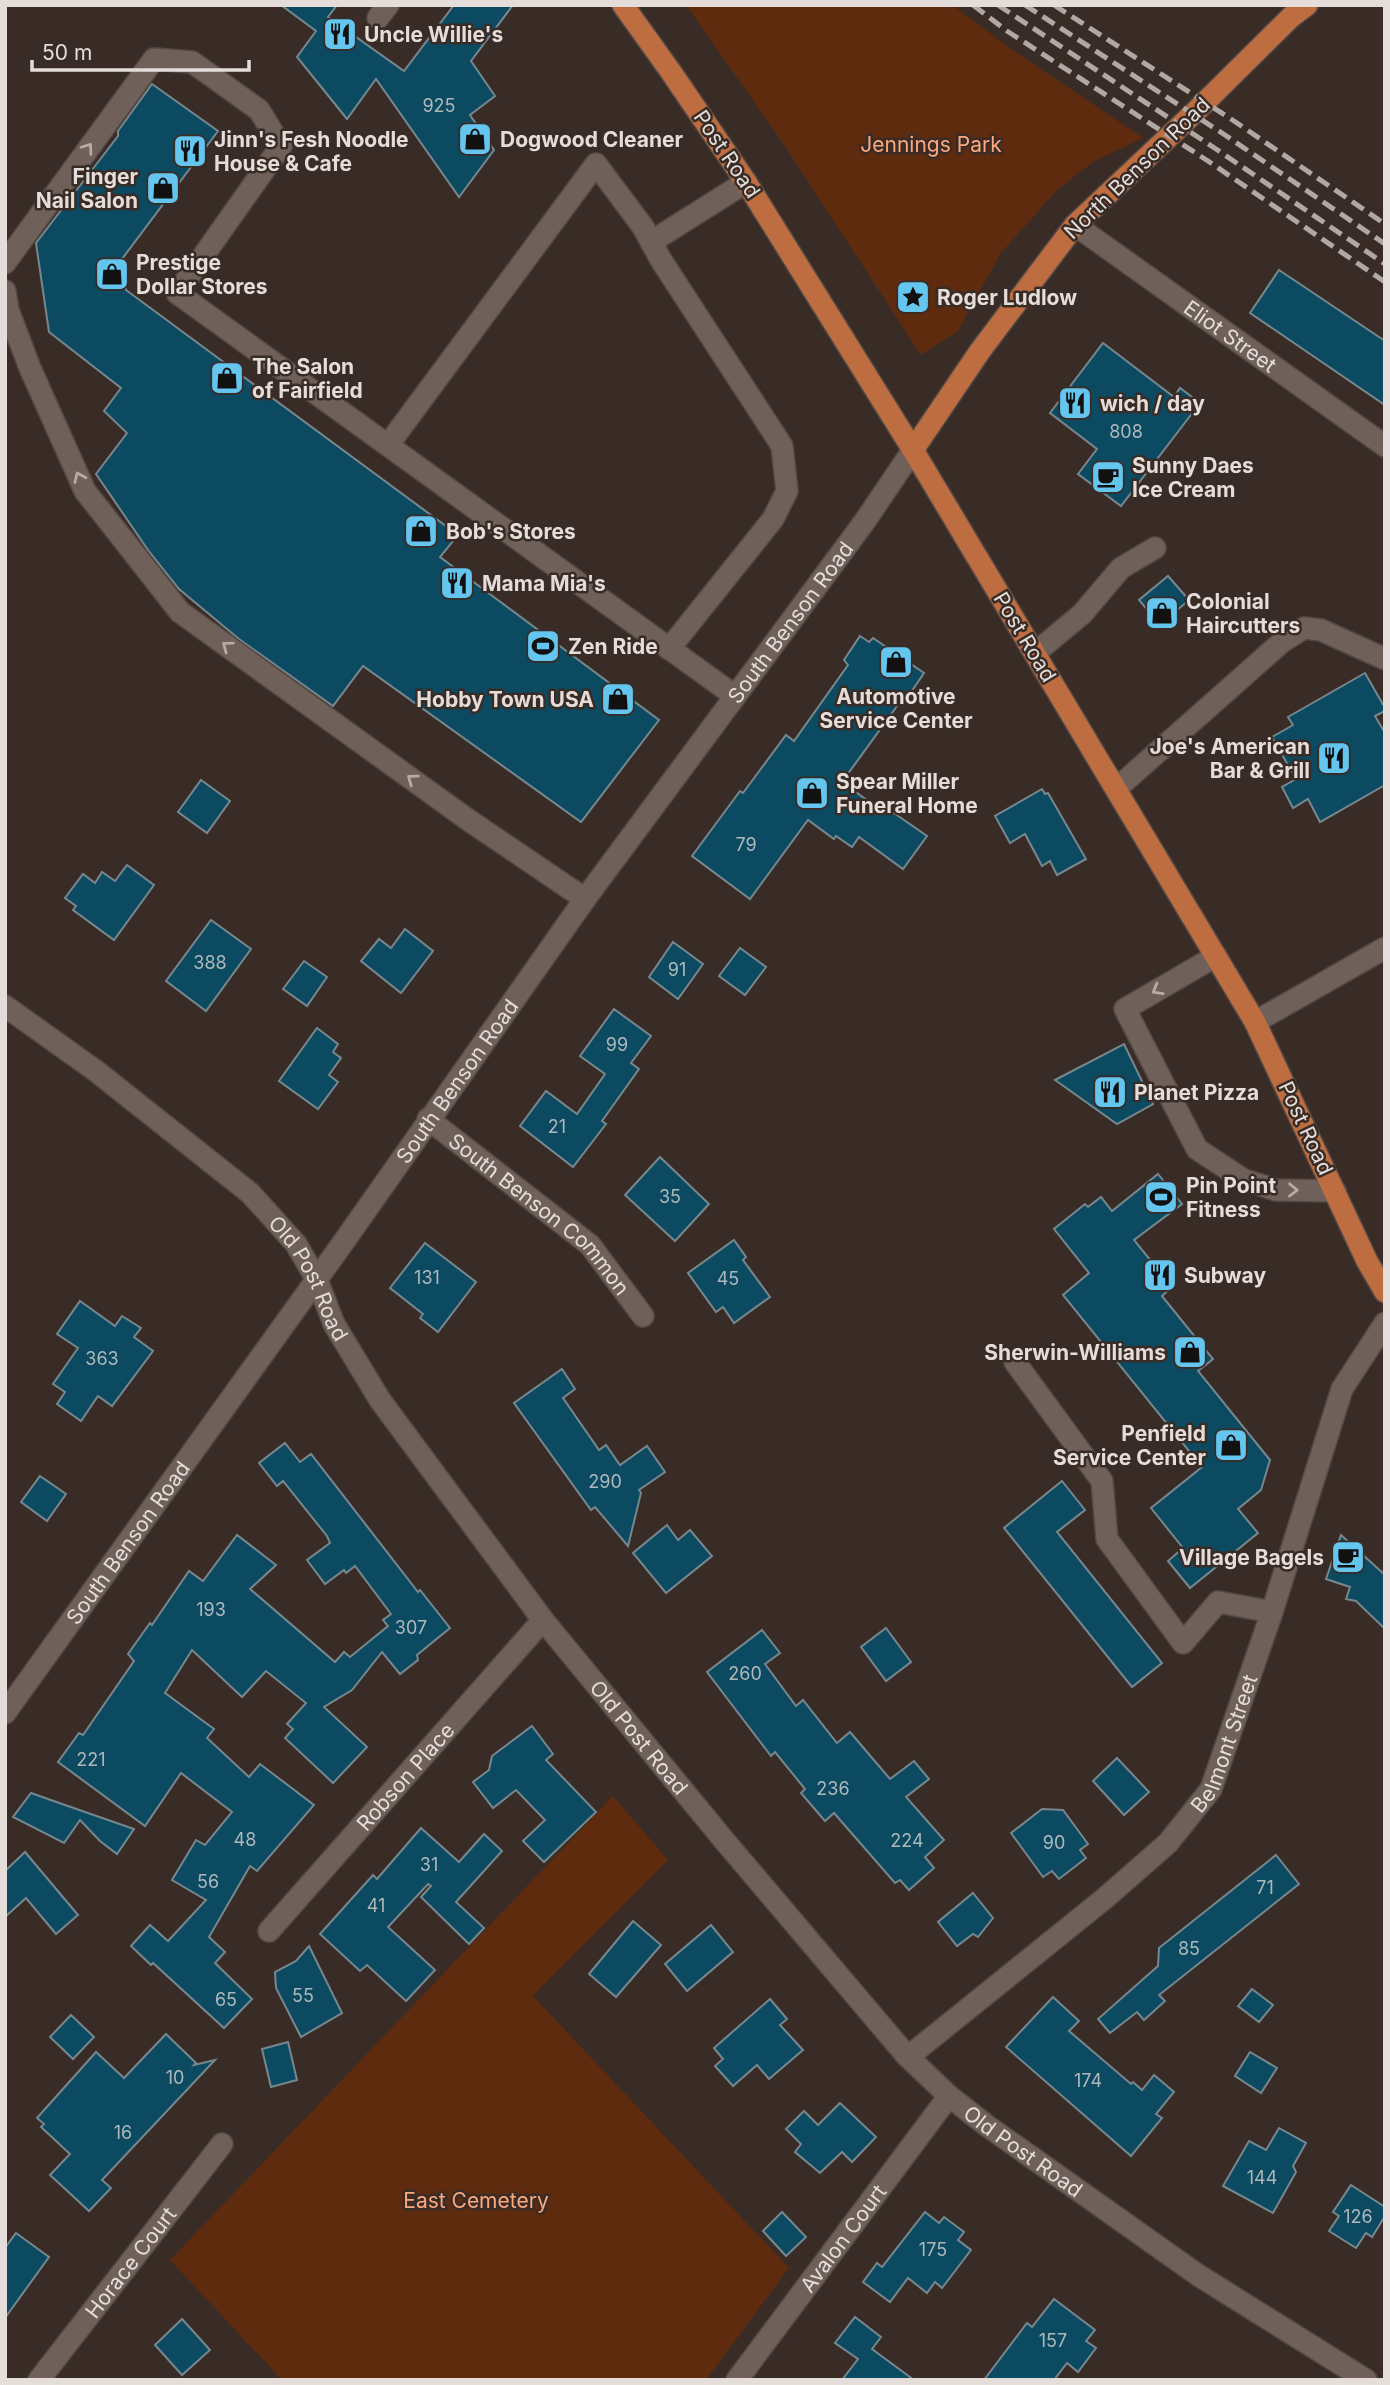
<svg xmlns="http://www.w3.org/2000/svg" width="1390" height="2385" font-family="Inter,sans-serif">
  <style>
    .green { fill: #5f2b0e }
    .building { fill: #0b4a61; stroke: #77878e; stroke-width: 2 }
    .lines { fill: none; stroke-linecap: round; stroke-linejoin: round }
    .minor-casing { stroke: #534844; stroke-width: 24 }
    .major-casing { stroke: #534844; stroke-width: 24 }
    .minor { stroke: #6f6059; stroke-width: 21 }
    .major { stroke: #bd6d40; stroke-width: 21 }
    .rail { stroke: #b2a8a3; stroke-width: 5; stroke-dasharray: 14 7; stroke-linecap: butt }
    .oneway { stroke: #b6aba6 }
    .labels { text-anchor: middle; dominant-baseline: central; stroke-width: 5; stroke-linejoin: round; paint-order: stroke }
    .number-label { font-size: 18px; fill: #aeb8bb }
    .poi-label { font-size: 21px; font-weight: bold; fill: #e5ddd9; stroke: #392c26; text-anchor: start }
    .park-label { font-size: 21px; fill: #fea77d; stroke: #392c26 }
    .street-label { font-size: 21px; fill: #e5ddd9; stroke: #392c26 }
  </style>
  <rect width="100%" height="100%" fill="#392c26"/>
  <g class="green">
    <polygon points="686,5 952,5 1011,49 1143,138 1093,162 1057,190 1001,253 958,331 921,355 782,142"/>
    <polygon points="613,1796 668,1860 533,1996 789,2268 706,2380 282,2380 170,2260"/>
  </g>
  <g class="building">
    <polygon points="281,5 337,5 328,17 404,71 454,5 513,5 471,61 495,96 470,115 494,150 459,197 376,79 347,119 297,57 316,31"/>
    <polygon points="152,84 218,131 122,259 126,290 458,535 440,557 659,720 581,822 363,666 333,706 239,639 179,589 148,550 96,474 127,433 104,411 121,388 49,332 36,243 118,136 118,131"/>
    <polygon points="1279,270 1385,341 1385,405 1250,313"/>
    <polygon points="1103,343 1174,397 1180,388 1200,403 1121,506 1078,474 1097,449 1050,413"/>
    <polygon points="1168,576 1189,600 1160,625 1139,600"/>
    <polygon points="860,636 869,642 873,638 924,673 903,704 900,702 842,782 878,808 881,804 927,836 903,869 859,837 852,847 836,836 834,839 808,820 750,899 692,856 740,791 743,793 786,735 794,741 848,665 844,660"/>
    <polygon points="1365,673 1385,708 1385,711 1375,716 1385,733 1385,785 1320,822 1308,799 1293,808 1282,787 1296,779 1272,737 1293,725 1288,717"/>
    <polygon points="201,780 230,801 207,833 178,812"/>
    <polygon points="1042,789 1045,794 1048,793 1086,859 1057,875 1050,861 1042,866 1025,834 1010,843 995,816"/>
    <polygon points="127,865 154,885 114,940 73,910 76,906 65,898 83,874 95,883 102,872 115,881"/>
    <polygon points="211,920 251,949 206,1011 166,981"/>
    <polygon points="405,929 433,951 401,993 361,961 379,939 391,948"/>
    <polygon points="673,942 703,964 678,999 649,977"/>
    <polygon points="740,948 766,967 745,995 719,976"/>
    <polygon points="304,961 327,977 307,1006 283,989"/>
    <polygon points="614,1009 651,1036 631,1063 639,1069 602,1121 606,1124 573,1167 520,1126 546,1091 577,1114 605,1074 580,1056"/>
    <polygon points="317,1028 338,1044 333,1052 341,1058 329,1075 338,1082 318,1109 279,1081"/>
    <polygon points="1124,1044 1153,1104 1117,1124 1055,1080"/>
    <polygon points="660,1157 709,1204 675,1241 625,1195"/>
    <polygon points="1158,1174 1182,1204 1134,1240 1172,1287 1162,1296 1213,1359 1198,1371 1270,1460 1261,1490 1238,1509 1258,1533 1190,1588 1168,1561 1183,1548 1151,1508 1202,1467 1063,1295 1089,1273 1054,1229 1085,1204 1088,1207 1101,1197 1112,1211"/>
    <polygon points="734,1240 746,1257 743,1260 770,1297 734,1323 723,1307 716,1312 688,1273"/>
    <polygon points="425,1243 476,1282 438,1332 420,1318 423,1314 390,1288"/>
    <polygon points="80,1301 115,1326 122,1316 141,1328 134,1337 153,1351 112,1406 98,1396 81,1421 57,1404 65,1392 53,1384 78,1348 57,1334"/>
    <polygon points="562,1369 575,1389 563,1398 599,1450 606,1445 620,1465 647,1446 665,1472 639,1490 641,1493 628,1546 595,1507 591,1510 514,1403"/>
    <polygon points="285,1443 300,1462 311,1454 418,1592 420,1590 450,1628 417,1655 418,1660 400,1674 382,1652 352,1690 324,1707 367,1747 333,1783 285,1738 293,1729 287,1724 306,1703 266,1671 242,1697 192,1650 165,1693 214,1729 207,1738 249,1777 260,1764 314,1805 257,1871 250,1866 209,1937 225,1952 215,1963 252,1999 224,2028 153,1963 151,1965 131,1946 150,1925 168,1941 206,1900 172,1880 196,1840 205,1845 232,1812 181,1773 145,1826 58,1762 79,1733 83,1735 134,1661 128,1654 150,1623 152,1625 189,1571 203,1581 237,1535 276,1565 250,1589 335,1662 344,1652 350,1657 388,1626 383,1620 391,1614 355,1566 346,1573 344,1570 325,1584 307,1560 330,1543 327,1536 283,1481 277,1486 259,1463"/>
    <polygon points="40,1476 66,1494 47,1521 21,1502"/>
    <polygon points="1062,1481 1085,1510 1057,1532 1162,1663 1132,1687 1004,1528"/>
    <polygon points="667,1525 678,1540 690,1530 712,1556 666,1593 633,1553"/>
    <polygon points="1341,1535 1385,1575 1385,1629 1356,1601 1346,1599 1350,1587 1326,1579"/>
    <polygon points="886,1628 911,1662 886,1681 861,1647"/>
    <polygon points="762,1630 780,1653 765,1664 796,1706 803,1700 837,1743 850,1732 890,1779 914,1761 929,1779 906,1797 944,1840 925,1857 934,1868 909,1890 900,1880 895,1883 834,1813 825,1821 801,1793 805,1789 775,1752 771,1756 707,1672"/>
    <polygon points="532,1726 553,1754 546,1760 596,1812 544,1862 523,1841 545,1820 516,1790 493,1808 473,1782 489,1770 492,1756"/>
    <polygon points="1117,1758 1149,1792 1124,1815 1093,1781"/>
    <polygon points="31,1793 65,1805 134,1829 117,1854 100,1841 80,1820 64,1843 13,1817"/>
    <polygon points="1042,1809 1063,1810 1088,1844 1080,1850 1086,1858 1059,1879 1052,1871 1043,1877 1011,1833"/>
    <polygon points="421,1828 459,1862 484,1834 502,1851 456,1902 484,1928 469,1944 421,1897 431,1886 428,1884 388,1927 435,1970 406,2001 367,1965 360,1971 320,1934 373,1875 377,1879"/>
    <polygon points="25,1852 78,1915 56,1934 26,1898 5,1917 5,1871"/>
    <polygon points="1276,1855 1299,1884 1159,1995 1165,2001 1144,2020 1137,2012 1110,2033 1098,2019 1158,1966 1159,1948"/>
    <polygon points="973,1893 993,1918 978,1937 973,1934 957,1946 938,1922"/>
    <polygon points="633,1921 661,1945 616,1997 589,1974"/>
    <polygon points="711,1925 733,1952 687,1991 665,1964"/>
    <polygon points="309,1946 342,2013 301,2037 276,1988 275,1972 296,1961"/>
    <polygon points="1252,1989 1273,2005 1259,2022 1238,2006"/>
    <polygon points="1053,1997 1079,2021 1069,2031 1131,2084 1133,2082 1142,2090 1154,2075 1174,2092 1156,2114 1162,2118 1131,2156 1006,2047"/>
    <polygon points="770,1999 787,2019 780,2025 803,2050 769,2079 757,2065 733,2086 715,2066 723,2059 714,2048"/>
    <polygon points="71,2015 94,2037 73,2059 50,2037"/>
    <polygon points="166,2034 196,2063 194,2065 215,2060 102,2180 111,2188 89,2211 50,2175 70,2154 41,2127 44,2124 37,2118 96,2052 124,2078"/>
    <polygon points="288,2042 297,2080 271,2087 262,2049"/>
    <polygon points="1250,2052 1277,2068 1261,2093 1235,2076"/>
    <polygon points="840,2103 876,2137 852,2162 842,2152 820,2173 795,2152 801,2144 786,2129 804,2111 818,2125"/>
    <polygon points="1279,2128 1306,2143 1293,2166 1296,2172 1273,2213 1223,2186 1249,2141 1266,2150"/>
    <polygon points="1351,2185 1385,2207 1385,2216 1372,2237 1366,2233 1356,2248 1329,2231 1339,2216 1333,2212"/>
    <polygon points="782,2212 806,2237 786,2256 763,2231"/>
    <polygon points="925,2212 939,2223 944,2217 964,2232 958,2240 971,2250 942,2288 935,2282 927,2293 908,2278 890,2302 863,2282 877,2263 882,2267"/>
    <polygon points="16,2233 49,2257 5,2318 5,2248"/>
    <polygon points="1054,2299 1095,2330 1086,2341 1096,2348 1078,2372 1067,2363 1054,2380 984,2380 1027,2323 1032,2327"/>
    <polygon points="855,2317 881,2337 872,2349 914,2380 842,2380 858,2359 835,2343"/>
    <polygon points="182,2319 210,2350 182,2375 155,2345"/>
  </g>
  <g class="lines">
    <g class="minor-casing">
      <g id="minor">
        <polyline points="378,18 388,5"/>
        <path id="s1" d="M1075,225L1385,446"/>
        <polyline points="651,242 746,182"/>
        <polyline points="5,263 154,59 192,62 259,110 281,146 177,293 735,696"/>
        <polyline points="5,291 8,310 30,368 85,491 180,612 467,819 585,899"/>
        <polyline points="388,445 596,164 643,227 661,260 782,446 787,491 773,519 669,649"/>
        <polyline points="1035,653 1082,614 1121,568 1155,548"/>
        <polyline points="1116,789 1283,641 1304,628 1321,630 1385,659"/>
        <polyline points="1216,956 1125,1009 1197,1149 1244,1180 1264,1186 1276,1190 1335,1191"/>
        <path id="s2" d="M5,1006L96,1071L250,1193L296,1244L317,1280L334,1324L380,1400L543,1620L723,1839L906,2055L949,2096L986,2125L1198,2275L1366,2380"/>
        <polyline points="1255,1022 1385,948"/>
        <path id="s3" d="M428,1119L590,1245L643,1316"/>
        <polyline points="1015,1362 1102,1481 1107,1539 1183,1643 1218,1602 1272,1612"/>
        <path id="s4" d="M5,1713L340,1247L585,899L865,521L913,450"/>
        <path id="s5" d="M269,1931L543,1620"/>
        <path id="s6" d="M908,2057L1104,1899L1168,1843L1211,1789L1272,1612L1342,1389L1385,1323"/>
        <path id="s7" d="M39,2380L222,2144"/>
        <path id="s8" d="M737,2380L949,2096"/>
      </g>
    </g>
    <g class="major-casing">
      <g id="major">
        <polyline points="623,5 671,72 746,182 913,450 1255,1022 1367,1261 1385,1292"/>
        <polyline points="913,450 980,351 1075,225 1193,114 1291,17 1307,5"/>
      </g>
    </g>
    <use href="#minor" class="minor"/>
    <use href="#major" class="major"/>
    <g class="rail">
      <polyline points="973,5 1007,31 1208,161 1385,282"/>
      <polyline points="998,5 1216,149 1385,264"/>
      <polyline points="1025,5 1225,135 1385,244"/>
      <polyline points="1054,5 1234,121 1385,224"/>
    </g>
  </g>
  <defs><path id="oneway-chevron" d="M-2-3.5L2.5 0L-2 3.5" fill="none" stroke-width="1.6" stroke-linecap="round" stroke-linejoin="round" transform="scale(1.75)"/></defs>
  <g class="oneway">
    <use href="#oneway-chevron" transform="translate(88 148) rotate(-54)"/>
    <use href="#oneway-chevron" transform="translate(79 477) rotate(-114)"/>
    <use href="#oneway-chevron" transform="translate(227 646) rotate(-144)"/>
    <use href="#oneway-chevron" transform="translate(412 779) rotate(-144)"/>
    <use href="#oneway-chevron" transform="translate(1157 990) rotate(150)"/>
    <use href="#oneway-chevron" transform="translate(1293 1190) rotate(1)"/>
  </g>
  <defs>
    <g id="restaurant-square" transform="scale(1.75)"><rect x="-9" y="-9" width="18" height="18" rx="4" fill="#64c5ee" stroke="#392c26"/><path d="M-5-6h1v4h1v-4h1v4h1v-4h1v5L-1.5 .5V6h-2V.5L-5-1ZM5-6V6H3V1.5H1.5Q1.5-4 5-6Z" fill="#111"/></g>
    <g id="shop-square" transform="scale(1.75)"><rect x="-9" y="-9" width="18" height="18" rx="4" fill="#64c5ee" stroke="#392c26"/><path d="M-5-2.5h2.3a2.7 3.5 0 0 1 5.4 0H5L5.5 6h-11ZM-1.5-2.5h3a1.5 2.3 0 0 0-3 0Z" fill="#111"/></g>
    <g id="sight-square" transform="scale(1.75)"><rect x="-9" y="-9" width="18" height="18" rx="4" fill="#64c5ee" stroke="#392c26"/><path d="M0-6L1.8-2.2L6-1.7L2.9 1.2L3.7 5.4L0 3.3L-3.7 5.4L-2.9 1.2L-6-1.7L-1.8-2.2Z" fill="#111"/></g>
    <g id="cafe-square" transform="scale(1.75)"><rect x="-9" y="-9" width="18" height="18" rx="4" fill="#64c5ee" stroke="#392c26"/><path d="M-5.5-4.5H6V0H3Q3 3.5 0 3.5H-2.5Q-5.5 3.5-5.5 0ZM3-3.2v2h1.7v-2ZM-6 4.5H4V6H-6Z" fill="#111"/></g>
    <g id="stadium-square" transform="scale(1.75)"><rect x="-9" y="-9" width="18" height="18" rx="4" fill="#64c5ee" stroke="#392c26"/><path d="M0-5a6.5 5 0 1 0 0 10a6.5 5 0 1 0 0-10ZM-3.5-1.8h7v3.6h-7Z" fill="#111"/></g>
  </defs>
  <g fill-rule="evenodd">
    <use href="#restaurant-square" x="340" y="34"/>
    <use href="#shop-square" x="475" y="139"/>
    <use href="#restaurant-square" x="190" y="151"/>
    <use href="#shop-square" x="163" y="188"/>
    <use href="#shop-square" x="112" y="274"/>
    <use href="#sight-square" x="913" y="297"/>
    <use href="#shop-square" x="227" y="378"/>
    <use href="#restaurant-square" x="1075" y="403"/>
    <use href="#cafe-square" x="1108" y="477"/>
    <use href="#shop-square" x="421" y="531"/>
    <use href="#restaurant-square" x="457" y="583"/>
    <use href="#shop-square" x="1162" y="613"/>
    <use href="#stadium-square" x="543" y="646"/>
    <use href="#shop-square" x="896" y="662"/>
    <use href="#shop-square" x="618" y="699"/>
    <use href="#restaurant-square" x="1334" y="758"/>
    <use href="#shop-square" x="812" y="793"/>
    <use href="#restaurant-square" x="1110" y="1092"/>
    <use href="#stadium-square" x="1161" y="1197"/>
    <use href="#restaurant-square" x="1160" y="1275"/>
    <use href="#shop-square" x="1190" y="1352"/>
    <use href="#shop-square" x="1231" y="1445"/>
    <use href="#cafe-square" x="1348" y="1557"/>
  </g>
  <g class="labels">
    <g class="number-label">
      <text x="439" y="105">925</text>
      <text x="1126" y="431">808</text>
      <text x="746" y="844">79</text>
      <text x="210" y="962">388</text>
      <text x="677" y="969">91</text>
      <text x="617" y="1044">99</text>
      <text x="557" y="1126">21</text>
      <text x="670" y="1196">35</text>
      <text x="427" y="1277">131</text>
      <text x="728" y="1278">45</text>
      <text x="102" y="1358">363</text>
      <text x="605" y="1481">290</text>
      <text x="211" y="1609">193</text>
      <text x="411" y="1627">307</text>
      <text x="745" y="1673">260</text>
      <text x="91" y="1759">221</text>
      <text x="833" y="1788">236</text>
      <text x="245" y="1839">48</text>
      <text x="907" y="1840">224</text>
      <text x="1054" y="1842">90</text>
      <text x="429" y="1864">31</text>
      <text x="208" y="1881">56</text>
      <text x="1265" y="1887">71</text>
      <text x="376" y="1905">41</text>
      <text x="1189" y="1948">85</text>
      <text x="303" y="1995">55</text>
      <text x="226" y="1999">65</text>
      <text x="175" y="2077">10</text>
      <text x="1088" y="2080">174</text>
      <text x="123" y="2132">16</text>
      <text x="1262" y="2177">144</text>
      <text x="1358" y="2216">126</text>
      <text x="933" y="2249">175</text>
      <text x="1053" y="2340">157</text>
    </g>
    <g class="poi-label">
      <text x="364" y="34">Uncle Willie's</text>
      <text x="214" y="139">Jinn's Fesh Noodle<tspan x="214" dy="24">House &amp; Cafe</tspan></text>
      <text x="500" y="139">Dogwood Cleaner</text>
      <text x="138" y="176" text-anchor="end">Finger<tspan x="138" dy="24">Nail Salon</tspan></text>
      <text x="136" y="262">Prestige<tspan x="136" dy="24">Dollar Stores</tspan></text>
      <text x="937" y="297">Roger Ludlow</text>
      <text x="252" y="366">The Salon<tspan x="252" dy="24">of Fairfield</tspan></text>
      <text x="1100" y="403">wich / day</text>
      <text x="1132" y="465">Sunny Daes<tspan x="1132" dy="24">Ice Cream</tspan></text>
      <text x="446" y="531">Bob's Stores</text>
      <text x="482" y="583">Mama Mia's</text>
      <text x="1186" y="601">Colonial<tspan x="1186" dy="24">Haircutters</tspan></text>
      <text x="568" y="646">Zen Ride</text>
      <text x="896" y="696" text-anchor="middle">Automotive<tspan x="896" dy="24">Service Center</tspan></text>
      <text x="594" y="699" text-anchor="end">Hobby Town USA</text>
      <text x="1310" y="746" text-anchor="end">Joe's American<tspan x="1310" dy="24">Bar &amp; Grill</tspan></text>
      <text x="836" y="781">Spear Miller<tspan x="836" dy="24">Funeral Home</tspan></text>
      <text x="1134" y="1092">Planet Pizza</text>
      <text x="1186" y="1185">Pin Point<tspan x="1186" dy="24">Fitness</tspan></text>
      <text x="1184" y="1275">Subway</text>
      <text x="1166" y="1352" text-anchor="end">Sherwin-Williams</text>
      <text x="1206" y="1433" text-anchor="end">Penfield<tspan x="1206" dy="24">Service Center</tspan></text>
      <text x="1324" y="1557" text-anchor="end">Village Bagels</text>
    </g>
    <g class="park-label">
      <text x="931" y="144">Jennings Park</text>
      <text x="476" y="2200">East Cemetery</text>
    </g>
    <g class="street-label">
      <text transform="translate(727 154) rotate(56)">Post Road</text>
      <text transform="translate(1137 168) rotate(-44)">North Benson Road</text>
      <text stroke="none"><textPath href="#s1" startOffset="191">Eliot Street</textPath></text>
      <text stroke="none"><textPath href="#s4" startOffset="1344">South Benson Road</textPath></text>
      <text transform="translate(1025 637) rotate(59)">Post Road</text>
      <text stroke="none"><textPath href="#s4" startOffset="777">South Benson Road</textPath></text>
      <text transform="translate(1306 1128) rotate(65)">Post Road</text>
      <text stroke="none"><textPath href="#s3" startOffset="147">South Benson Common</textPath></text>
      <text stroke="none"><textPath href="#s2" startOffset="413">Old Post Road</textPath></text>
      <text stroke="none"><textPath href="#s4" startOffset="210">South Benson Road</textPath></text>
      <text stroke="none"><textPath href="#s2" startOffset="980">Old Post Road</textPath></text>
      <text stroke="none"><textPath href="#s6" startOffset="453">Belmont Street</textPath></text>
      <text stroke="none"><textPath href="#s5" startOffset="206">Robson Place</textPath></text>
      <text stroke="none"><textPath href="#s2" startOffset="1547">Old Post Road</textPath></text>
      <text stroke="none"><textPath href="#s8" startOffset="177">Avalon Court</textPath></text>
      <text stroke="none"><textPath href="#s7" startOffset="149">Horace Court</textPath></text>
    </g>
  </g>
  <rect width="1390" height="2385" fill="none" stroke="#e5ddd9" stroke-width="14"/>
  <path d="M32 60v10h217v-10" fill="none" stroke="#e5ddd9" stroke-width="3.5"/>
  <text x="42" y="60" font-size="21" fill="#e5ddd9" stroke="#392c26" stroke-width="5" paint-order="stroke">50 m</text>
</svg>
